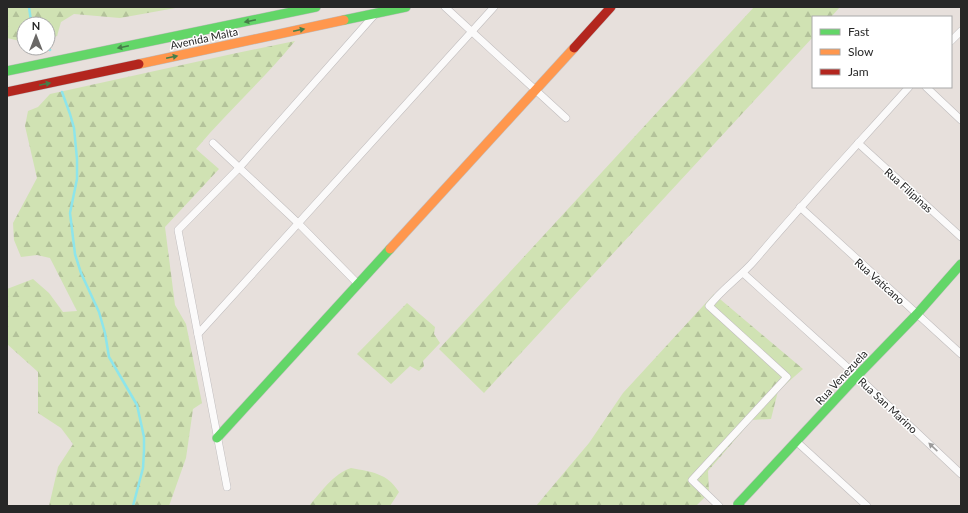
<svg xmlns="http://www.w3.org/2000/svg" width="968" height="513" font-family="Lato,sans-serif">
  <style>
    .forest { fill: url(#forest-firs) }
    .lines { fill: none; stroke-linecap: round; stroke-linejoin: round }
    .stream { stroke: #8de5eb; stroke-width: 2.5 }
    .street-casing { stroke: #c0bdbe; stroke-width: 8 }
    .fast-casing { stroke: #c0bdbe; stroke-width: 10 }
    .slow-casing { stroke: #c0bdbe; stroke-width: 10 }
    .jam-casing { stroke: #c0bdbe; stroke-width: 10 }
    .street { stroke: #fbfafa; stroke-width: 7 }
    .fast { stroke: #63d668; stroke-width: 9 }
    .slow { stroke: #ff974d; stroke-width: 9 }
    .jam { stroke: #b3261e; stroke-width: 9 }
    .oneway { fill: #457e48 }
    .oneway2 { fill: #9c9b9b }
    .labels { text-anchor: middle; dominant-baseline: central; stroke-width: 3; stroke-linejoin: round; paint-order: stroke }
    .street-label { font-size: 11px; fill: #272727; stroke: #fff }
  </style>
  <defs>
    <pattern id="forest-firs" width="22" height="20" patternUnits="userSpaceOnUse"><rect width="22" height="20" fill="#d0e2b3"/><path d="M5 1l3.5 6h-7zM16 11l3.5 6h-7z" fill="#b3c29a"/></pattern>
  </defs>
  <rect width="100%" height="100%" fill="#e7e0dc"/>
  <g class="forest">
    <polygon points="7,7 181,7 120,18 74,14 61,22 57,36 48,39 48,24 24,24 24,42 7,38"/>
    <polygon points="754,7 840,7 831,17 813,17 813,37 484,393 439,349"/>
    <path d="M295,41C264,79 227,112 196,149L219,169L165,227L175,305L186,324L202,403L193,409L186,458L169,506H49L58,467L73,444L61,428L38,413V372L7,344V289L33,279L49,293L63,312L77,311L50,258L37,255L21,257L14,240L13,223L37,178L25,126L28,111L38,107L50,94L232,54Z"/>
    <polygon points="714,294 803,369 778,391 771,419 752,420 708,471 709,493 696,506 536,506 589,443 623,393"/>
    <polygon points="407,303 435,327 434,334 440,343 423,361 424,366 419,371 410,366 391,384 357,354"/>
    <path d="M351,468C372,472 387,473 399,492L390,506H309C321,492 333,474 351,468Z"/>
  </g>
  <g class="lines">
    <g class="stream">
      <polyline points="29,7 31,21 33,24"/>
      <polyline points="48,47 50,50"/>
      <polyline points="62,92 70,114 74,128 77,159 77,179 70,213 75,254 81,273 99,312 105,333 109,357 137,405 144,437 144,451 143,468 133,506"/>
    </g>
    <g class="street-casing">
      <g id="street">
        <polyline points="445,7 566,118"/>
        <polyline points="951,41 961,31"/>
        <polyline points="926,87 961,120"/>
        <polyline points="213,143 298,223 358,284"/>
        <polyline points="858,143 961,237"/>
        <polyline points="800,207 961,354"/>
        <polyline points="743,273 857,376 961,474"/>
        <polyline points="198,334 494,7"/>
        <polyline points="797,442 867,506"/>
        <polyline points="227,487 178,230 239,168 376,13"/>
        <path d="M719,506L692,480L787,377L709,306C722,289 740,277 754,261C804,202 857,145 909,87"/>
      </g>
    </g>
    <g class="fast-casing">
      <g id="fast">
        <polyline points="344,20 406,7"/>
        <polyline points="7,71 316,7"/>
        <polyline points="217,438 390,249"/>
        <polyline points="740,506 738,504 857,376 917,314 961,264"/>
      </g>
    </g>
    <g class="slow-casing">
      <g id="slow">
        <polyline points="139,64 344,20"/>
        <polyline points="390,249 574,48"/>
      </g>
    </g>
    <g class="jam-casing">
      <g id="jam">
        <polyline points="574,48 611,7"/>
        <polyline points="7,92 139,64"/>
      </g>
    </g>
    <use href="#street" class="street"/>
    <use href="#fast" class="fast"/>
    <use href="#slow" class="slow"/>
    <use href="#jam" class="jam"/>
  </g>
  <defs><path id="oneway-solid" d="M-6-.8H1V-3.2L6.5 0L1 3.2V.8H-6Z"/></defs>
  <g class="oneway">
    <use href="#oneway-solid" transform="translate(250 21) rotate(168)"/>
    <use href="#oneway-solid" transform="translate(299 30) rotate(-12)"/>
    <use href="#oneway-solid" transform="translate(123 47) rotate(168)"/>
    <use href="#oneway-solid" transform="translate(172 57) rotate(-12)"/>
    <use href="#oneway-solid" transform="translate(45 84) rotate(-12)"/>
  </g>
  <use class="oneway2" href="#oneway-solid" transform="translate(933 447) rotate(-137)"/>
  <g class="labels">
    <g class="street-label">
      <text transform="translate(204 38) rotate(-12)">Avenida Malta</text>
      <text transform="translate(909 190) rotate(42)">Rua Filipinas</text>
      <text transform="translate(880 281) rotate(42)">Rua Vaticano</text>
      <text transform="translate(841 377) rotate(-47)">Rua Venezuela</text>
      <text transform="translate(888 405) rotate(43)">Rua San Marino</text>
    </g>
  </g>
  <rect width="968" height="513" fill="none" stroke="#272727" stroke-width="16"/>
  <rect x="812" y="16" width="140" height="72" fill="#ffffff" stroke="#a9a9a9"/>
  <rect x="820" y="29" width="20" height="6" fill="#63d668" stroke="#a9a9a9"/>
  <text x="848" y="36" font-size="12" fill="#272727">Fast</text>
  <rect x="820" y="49" width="20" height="6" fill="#ff974d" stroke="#a9a9a9"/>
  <text x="848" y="56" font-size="12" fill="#272727">Slow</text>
  <rect x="820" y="69" width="20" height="6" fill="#b3261e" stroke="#a9a9a9"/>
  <text x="848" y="76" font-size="12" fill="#272727">Jam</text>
  <g transform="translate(36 36)"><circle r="19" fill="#ffffff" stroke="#a9a9a9"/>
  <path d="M0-3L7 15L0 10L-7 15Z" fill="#6a6866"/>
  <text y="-6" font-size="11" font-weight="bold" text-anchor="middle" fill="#272727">N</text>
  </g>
</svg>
